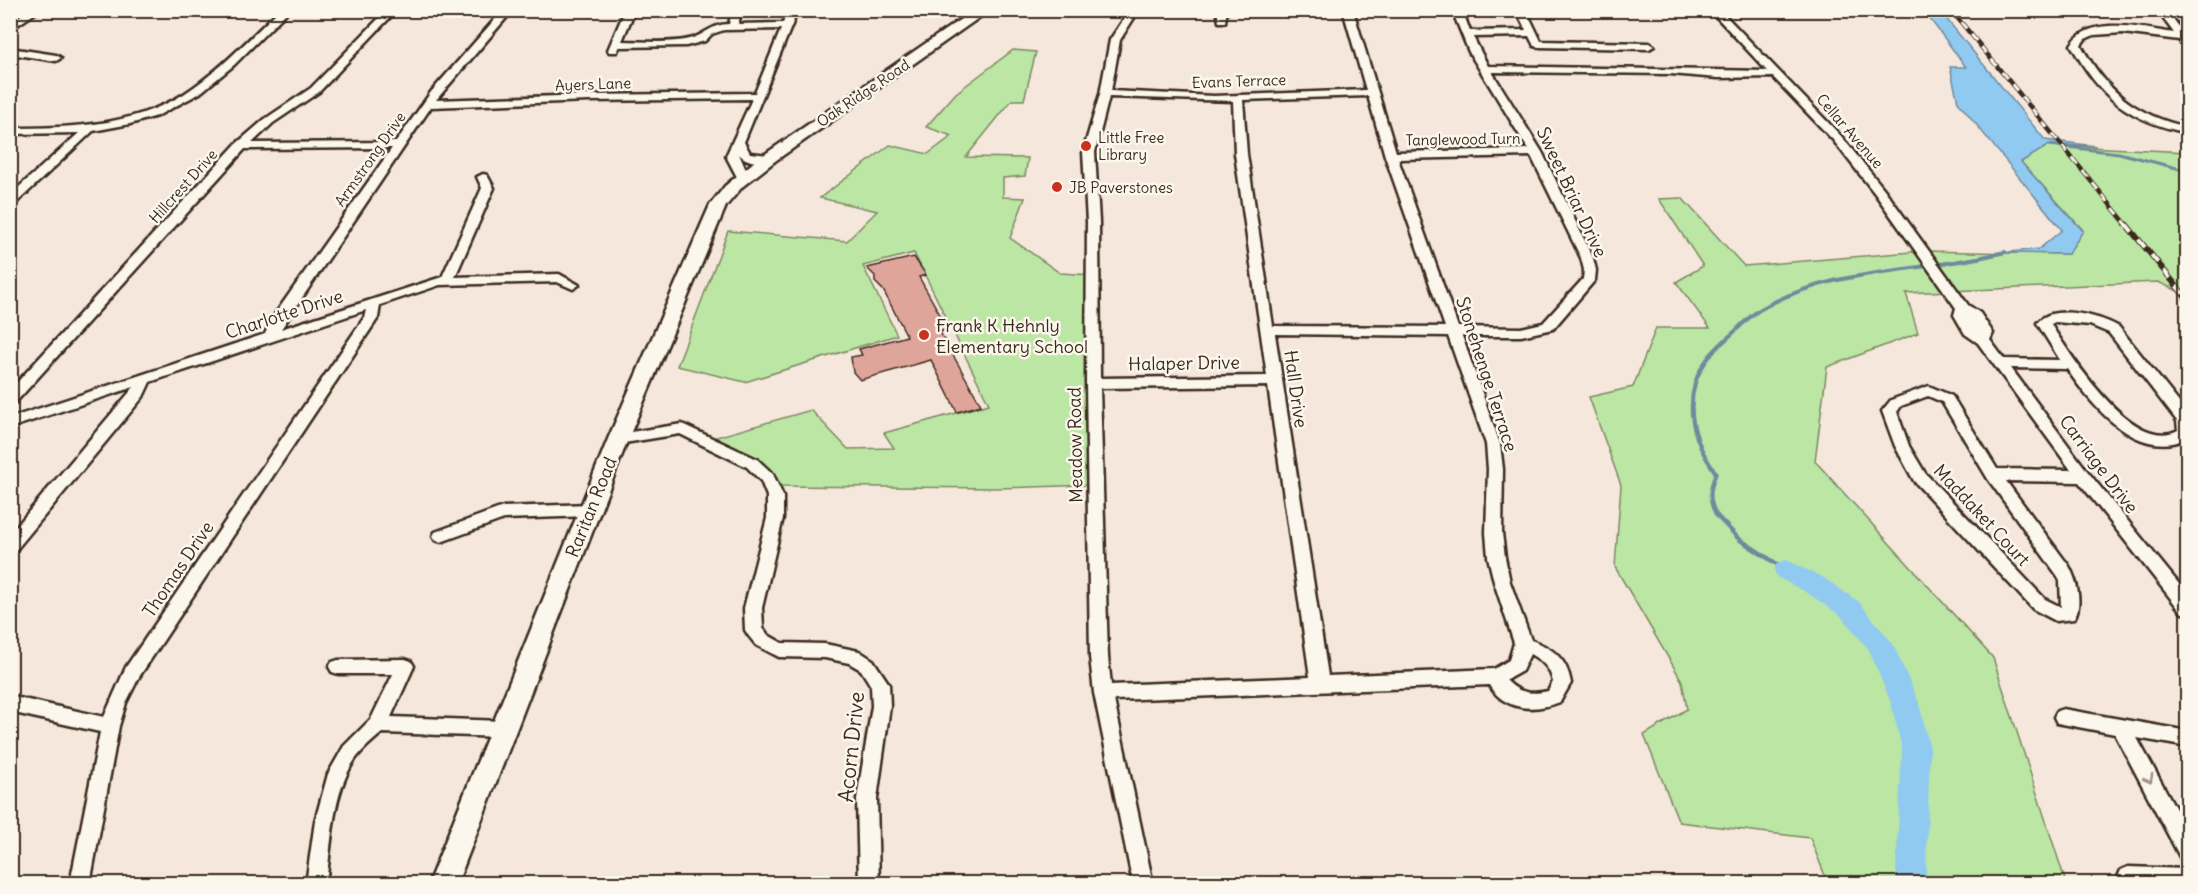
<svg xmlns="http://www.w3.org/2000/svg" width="2198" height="894" font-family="Delius,sans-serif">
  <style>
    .green { fill: #bbe6a4; stroke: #7b8861; stroke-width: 1.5 }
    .water { fill: #91caf1; stroke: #6f8a9d; stroke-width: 1.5 }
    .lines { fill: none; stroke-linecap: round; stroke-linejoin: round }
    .stream-far2 { stroke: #6f8a9d; stroke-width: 3 }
    .stream-far1 { stroke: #6f8a9d; stroke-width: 4 }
    .stream { stroke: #6f8a9d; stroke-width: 4.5 }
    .river { fill: #91caf1; fill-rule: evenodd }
    .building { fill: #dfa59b; stroke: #3b2a1e; stroke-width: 1.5 }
    .street-casing { stroke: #3b2a1e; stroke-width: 5 }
    .secondary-casing { stroke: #3b2a1e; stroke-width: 5 }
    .street { fill: #fbf7ec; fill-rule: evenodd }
    .secondary { fill: #fbf7ec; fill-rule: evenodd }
    .rail-far1-casing { stroke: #3b2a1e; stroke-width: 4.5 }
    .rail-casing { stroke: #3b2a1e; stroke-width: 6 }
    .rail-far1 { stroke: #fbf7ec; stroke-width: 3; stroke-dasharray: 8; stroke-linecap: butt }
    .rail { stroke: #fbf7ec; stroke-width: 4; stroke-dasharray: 10; stroke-linecap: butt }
    .oneway { stroke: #9b9085 }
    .poi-dot { fill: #c8321e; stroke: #fbf7ec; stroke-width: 2 }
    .labels { text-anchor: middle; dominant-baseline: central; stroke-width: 5; stroke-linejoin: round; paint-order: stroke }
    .far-street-label { font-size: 15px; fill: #3b2a1e; stroke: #fbf7ec }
    .far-poi-label { font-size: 15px; fill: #3b2a1e; stroke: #fbf7ec; text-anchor: start }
    .street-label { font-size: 18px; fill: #3b2a1e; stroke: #fbf7ec }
    .poi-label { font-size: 18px; fill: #3b2a1e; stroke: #fbf7ec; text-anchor: start }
    .near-street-label { font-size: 21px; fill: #3b2a1e; stroke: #fbf7ec }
  </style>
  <rect width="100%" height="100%" fill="#f5e7dc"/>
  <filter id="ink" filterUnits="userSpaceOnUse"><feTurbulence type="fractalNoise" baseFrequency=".0167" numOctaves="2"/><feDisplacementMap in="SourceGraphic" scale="12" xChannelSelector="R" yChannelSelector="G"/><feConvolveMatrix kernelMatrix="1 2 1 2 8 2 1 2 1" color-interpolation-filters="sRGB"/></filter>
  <g filter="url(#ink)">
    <g class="green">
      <polygon points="1013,50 1036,52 1024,100 1012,100 966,157 1028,158 1025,176 1003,178 1003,197 1025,198 1010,238 1060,273 1092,275 1092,485 999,488 778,486 706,440 811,410 848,449 894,448 884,433 989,404 914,253 863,266 897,335 745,382 677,366 728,231 847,241 877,211 820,198 890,145 928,154 952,136 926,127 956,93"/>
      <polygon points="2049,145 2187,152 2187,295 2158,282 1906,293 1918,333 1827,367 1815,461 1993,658 2066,883 1828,883 1810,838 1679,822 1644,735 1687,709 1682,681 1615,567 1621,485 1589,397 1633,387 1656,328 1710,328 1676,282 1703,266 1659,199 1682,198 1744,266 1924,251 2068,254 2083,230 2021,162"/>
    </g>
    <polygon class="water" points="1924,11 1940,11 2045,140 2096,146 2049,145 2021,162 2083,231 2068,254 2000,253 2039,249 2062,230 1958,102 1950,67 1966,67"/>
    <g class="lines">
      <polyline class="stream-far2" points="2049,145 2119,153 2188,171"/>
      <path class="stream-far1" d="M1717,517C1708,500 1709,490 1716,473C1696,446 1686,416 1695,383C1702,361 1716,348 1733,333C1742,325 1750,315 1761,309C1834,266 1925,273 2005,252"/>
      <polyline class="stream" points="1716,515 1739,539 1786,570"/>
      <polygon class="river" points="1786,560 1824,578 1859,602 1893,644 1919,703 1930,749 1926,871 1928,884 1898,884 1896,871 1902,749 1891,703 1869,650 1841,616 1806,592 1777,577 1774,570 1777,563"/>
    </g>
    <polygon class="building" points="914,257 926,275 919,277 948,329 940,332 981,405 957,412 931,360 860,380 853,372 851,357 862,355 859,349 907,336 883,290 875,282 875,276 867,268"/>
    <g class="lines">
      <g class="street-casing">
        <g id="street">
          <polygon points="29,10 40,10 10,30 10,22"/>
          <path d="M279,10H289L234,65L200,93L157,116L130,124L93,131L14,205H10V195L79,133L10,134V128C74,128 141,126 194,87C225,65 251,37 279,10Z"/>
          <path d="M387,10H397L319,92L273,123L252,143L396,142L431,92L503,10H513L436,100L589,95L755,93L781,29L724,30L712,34L705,41L686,46L619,47L617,52H609L608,50L625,10H635L622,41C643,41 668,44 689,39C704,36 711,24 729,24L732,10H742L738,24L783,23L788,10H798L744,142L750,153L769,155L775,158C765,165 747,163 739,154L749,177L743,180L737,177L726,156L752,99L589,101L431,107L281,329L442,277L482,188L477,177L483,174L487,175L494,188L455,277L559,274L579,285L573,289L557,282L440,285L380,305L378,318L139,677L126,703L119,726L90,884H70L100,732L10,712V696L104,717L126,667L364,318L366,310L150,382L143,397L16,550L10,552V534L134,387L10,428V418L265,334L271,320L392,148L245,149L15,403L10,405V390L236,144L265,119L311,88Z"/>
          <path d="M1130,10H1139L1120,40L1111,91L1214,96L1366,90L1343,10H1353L1396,152L1528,149L1469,52L1452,10H1462L1470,31L1526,30L1516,10H1526L1541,41L1649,43L1654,46L1649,49L1538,47L1534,46L1529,36L1473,37L1488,66L1767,71L1710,10H1720L1841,136L1884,189L1968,305L1980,313L1993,333L1990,340L2004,359L2060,360L2037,323C2053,303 2100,316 2119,327L2188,414V438C2137,462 2092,406 2067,369L2011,368L2088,472L2188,595V615L2182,613L2079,482L2006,481L2069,566C2077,581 2083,604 2074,619L2056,621L2033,609L1914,481L1895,446L1882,411L1891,400L1929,386L1952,396L1997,469L2071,470L1978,343L1965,334L1954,315L1956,308L1876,195L1833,140L1773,77L1718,78L1671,74L1492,72L1542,152L1593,258L1596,270L1595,280L1553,329L1521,336H1462L1500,444L1503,469L1502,533L1505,557L1510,582L1531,640C1553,648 1567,659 1571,683L1560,702C1534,712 1505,711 1489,685L1114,700L1153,884H1133L1094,693L1090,657L1086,383L1087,222L1083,152L1100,94L1110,40ZM1368,96L1385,156L1445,327L1273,326L1247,154L1243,100ZM1109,97L1233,101L1235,154L1267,376L1100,378L1099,222L1095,152ZM1531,156L1581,258L1584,270L1583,279L1543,323L1521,328L1458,327L1398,159ZM2055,322L2090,325L2109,333L2177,421L2178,430C2133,454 2072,357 2053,328L2051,324ZM1275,334L1448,336L1486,444L1488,469L1486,533L1488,557L1494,582L1514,643L1509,660L1494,669L1328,676ZM1268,386L1310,677L1111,685L1108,657L1100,388ZM1928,396L1942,402L1988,479L2057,575L2060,581L2061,607L2045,599L1925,473L1909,446L1897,412L1901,406ZM1530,654C1543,661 1550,668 1553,682L1548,691C1531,695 1518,693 1506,680L1522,671Z"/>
          <polygon points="1217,10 1227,10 1225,22 1219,22"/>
          <path d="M2157,10H2166L2188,38V43H2181L2179,40L2123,33L2094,35L2085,39L2081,45C2106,91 2136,116 2188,127V133C2129,121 2100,98 2071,45C2090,14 2144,29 2174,33Z"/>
          <polygon points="10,48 56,55 61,58 56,61 10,54"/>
          <polygon points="682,424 757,459 773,474 783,496 783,518 762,608 763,628 768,635 782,643 825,644 859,651 873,660 889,684 890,706 877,799 879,884 859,884 857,799 872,706 871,686 861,670 849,663 825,658 779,657 756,645 748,635 745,630 744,608 767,518 767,496 761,481 747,467 680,434 618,444 611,439 618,434"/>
          <polygon points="590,504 596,506 598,510 596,514 590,516 504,519 441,542 435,540 433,536 435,532 503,507"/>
          <path d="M405,659L411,661L414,666L391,717L503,721L510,723L512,729L510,735L503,737L382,733C370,743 357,754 350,768C332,801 331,847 326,884H306L315,821L328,774L344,746L371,719L393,674H338L332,672L329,667L332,662L338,660Z"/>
          <polygon points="2063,709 2188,731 2188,747 2137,738 2188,831 2188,861 2181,859 2115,734 2057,723 2054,717 2057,711"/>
          <polygon points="2128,867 2188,869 2188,884 2121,884 2118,877 2121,870"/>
        </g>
      </g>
      <g class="secondary-casing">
        <polygon id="secondary" points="974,10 990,10 775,161 743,186 726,206 628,439 457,884 428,884 608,439 710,205 725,186 755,161"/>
      </g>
      <use href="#street" class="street"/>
      <use href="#secondary" class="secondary"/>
      <g class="rail-far1-casing">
        <polyline id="rail-far1" points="1951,10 2127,225"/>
      </g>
      <g class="rail-casing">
        <polyline id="rail" points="2126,224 2188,300"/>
      </g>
      <use href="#rail-far1" class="rail-far1"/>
      <use href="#rail" class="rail"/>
    </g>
    <defs><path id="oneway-chevron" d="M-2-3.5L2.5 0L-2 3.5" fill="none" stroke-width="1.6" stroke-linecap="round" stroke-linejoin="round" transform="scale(1.5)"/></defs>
    <use class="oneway" href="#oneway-chevron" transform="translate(2149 779) rotate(62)"/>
  </g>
  <g class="poi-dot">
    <circle cx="1086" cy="146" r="6"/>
    <circle cx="1057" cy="187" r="6"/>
    <circle cx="924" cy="335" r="6"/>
  </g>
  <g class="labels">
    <g class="far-street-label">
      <text transform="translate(1239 81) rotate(-2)">Evans Terrace</text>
      <text transform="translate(593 84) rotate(-2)">Ayers Lane</text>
      <text transform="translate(863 93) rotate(-34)">Oak Ridge Road</text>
      <text transform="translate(1850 131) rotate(49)">Cellar Avenue</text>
      <text transform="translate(1463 139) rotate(-1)">Tanglewood Turn</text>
      <text transform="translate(370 159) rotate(-55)">Armstrong Drive</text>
      <text transform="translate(183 186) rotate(-48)">Hillcrest Drive</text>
    </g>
    <g class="far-poi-label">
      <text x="1098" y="137">Little Free<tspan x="1098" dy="17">Library</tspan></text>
      <text x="1069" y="187">JB Paverstones</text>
    </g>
    <g class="street-label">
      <text transform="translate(1572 192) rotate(65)">Sweet Briar Drive</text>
      <text transform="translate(284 314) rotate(-18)">Charlotte Drive</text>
      <text transform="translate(1184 363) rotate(-1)">Halaper Drive</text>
      <text transform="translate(1487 374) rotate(72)">Stonehenge Terrace</text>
      <text transform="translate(1296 389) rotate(82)">Hall Drive</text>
      <text transform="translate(1075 445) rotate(-91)">Meadow Road</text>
      <text transform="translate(2099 464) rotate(53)">Carriage Drive</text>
      <text transform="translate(591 507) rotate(-68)">Raritan Road</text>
      <text transform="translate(1982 515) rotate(47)">Maddaket Court</text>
      <text transform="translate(178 569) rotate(-56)">Thomas Drive</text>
    </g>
    <g class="poi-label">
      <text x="936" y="325">Frank K Hehnly<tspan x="936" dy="21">Elementary School</tspan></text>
    </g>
    <g class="near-street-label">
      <text transform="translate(851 747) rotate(-84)">Acorn Drive</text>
    </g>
  </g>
  <rect width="2198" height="894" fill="none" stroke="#fbf7ec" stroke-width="36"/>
  <rect x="18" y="18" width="2162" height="858" fill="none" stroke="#3b2a1e" stroke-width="2" filter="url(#ink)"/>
</svg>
